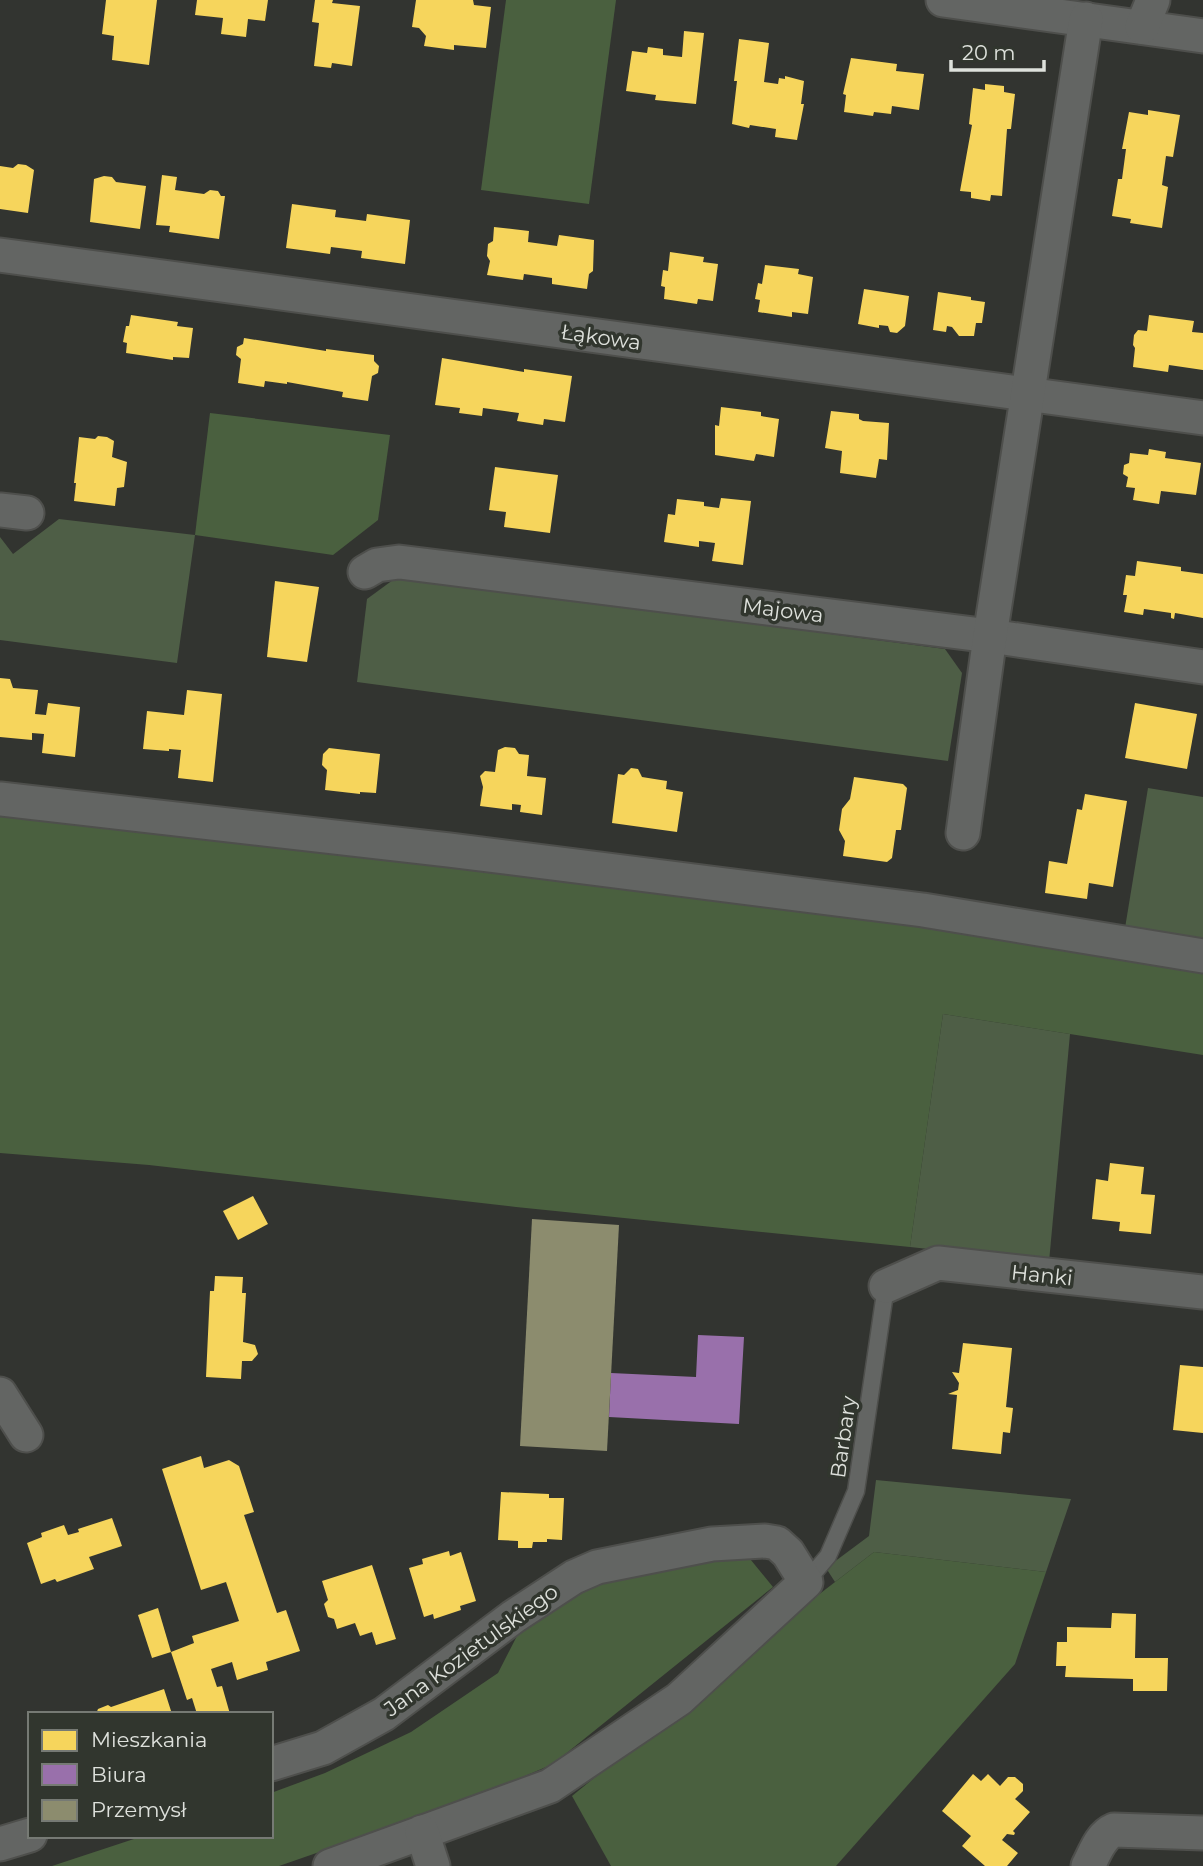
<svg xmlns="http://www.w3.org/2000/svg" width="1203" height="1866" font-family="Montserrat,sans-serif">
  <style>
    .green { fill: #4e5e46 }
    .forest { fill: #4a603f }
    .homes { fill: #f6d55c }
    .offices { fill: #9970ab }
    .industry { fill: #8c8c6e }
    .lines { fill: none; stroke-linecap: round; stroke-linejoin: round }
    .service-casing { stroke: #4e4f4c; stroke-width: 19 }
    .minor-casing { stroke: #4e4f4c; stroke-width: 37 }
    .service { stroke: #636563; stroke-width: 16 }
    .minor { stroke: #636563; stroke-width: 33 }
    .labels { text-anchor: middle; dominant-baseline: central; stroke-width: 7; stroke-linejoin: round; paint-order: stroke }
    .street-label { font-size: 21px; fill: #dee1dc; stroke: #31362e }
  </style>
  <rect width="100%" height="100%" fill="#323430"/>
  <g class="green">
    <polygon points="59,519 195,535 177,663 0,640 0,537 13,554"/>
    <polygon points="397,577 945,649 962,673 948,761 357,682 367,599"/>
    <polygon points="1148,788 1203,797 1203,941 1125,928"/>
    <polygon points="943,1014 1070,1034 1049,1262 910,1247"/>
    <polygon points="876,1480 1071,1499 1046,1572 874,1552 835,1582 826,1568 869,1536"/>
  </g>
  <g class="forest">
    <polygon points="506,0 616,0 589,204 481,190"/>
    <polygon points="210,413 390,435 378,520 333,555 195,535"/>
    <polygon points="0,812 420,860 922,926 1203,971 1203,1055 943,1014 910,1247 516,1207 149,1165 0,1153"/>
    <polygon points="874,1552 1046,1572 1015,1664 836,1866 611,1866 572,1796 800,1609"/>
    <polygon points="746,1554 773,1587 553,1764 469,1800 279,1866 52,1866 143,1836 271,1836 271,1793 325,1773 411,1732 498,1673 518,1634 585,1583"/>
  </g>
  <g class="homes">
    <polygon points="106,0 157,0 149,65 112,60 114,36 102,34"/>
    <polygon points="197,0 268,0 265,21 248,19 246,37 221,34 223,18 195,15"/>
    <polygon points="315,0 333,0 332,3 360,6 352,66 332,63 331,68 314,66 319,23 312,22"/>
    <polygon points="416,0 473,0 474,5 491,7 486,48 454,45 454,50 424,46 426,36 419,28 412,27"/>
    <polygon points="684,31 704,33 696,104 655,100 656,95 626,91 632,51 647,53 648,47 663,49 663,55 682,57"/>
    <polygon points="739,39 769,43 764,82 778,84 779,78 785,79 785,76 804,81 801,104 804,104 797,140 775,137 776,129 750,125 749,128 732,124 737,81 734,81"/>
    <polygon points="851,58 897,64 896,71 924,74 919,110 892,106 891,114 874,112 873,116 844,112 846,95 843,94"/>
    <polygon points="985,84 1004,86 1004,92 1015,94 1011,129 1007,129 1002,196 991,195 990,201 971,198 971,192 960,191 972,125 969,124 973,88 985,90"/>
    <polygon points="1148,110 1180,115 1173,157 1166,156 1162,185 1168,187 1162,228 1130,223 1131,219 1112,216 1118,179 1122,179 1126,149 1122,149 1129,112 1148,115"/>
    <polygon points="18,164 26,165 34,170 28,213 0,209 0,166 13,168"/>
    <polygon points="162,175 177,177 175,190 204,194 210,190 218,191 221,196 225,196 219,239 169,232 170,226 156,225"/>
    <polygon points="104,176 112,177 116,182 146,186 140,229 90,222 94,179"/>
    <polygon points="292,204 336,210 335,217 351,219 366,221 367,214 410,220 405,264 361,258 362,251 347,249 331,247 330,254 286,248"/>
    <polygon points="494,227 529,231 528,242 557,246 559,235 594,240 593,271 589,274 587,289 552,284 552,278 524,274 523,280 487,275 490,261 487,256 488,244 493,241"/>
    <polygon points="670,252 704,257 703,262 718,264 713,301 698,299 697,304 664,299 665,287 661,286 663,270 668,271"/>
    <polygon points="765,265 799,269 798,274 813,277 808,314 792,312 792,317 758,312 760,300 755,299 758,283 762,284"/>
    <polygon points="864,289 909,296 905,326 897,333 890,332 888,326 879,325 879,328 858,324"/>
    <polygon points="938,292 971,297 971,300 985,302 982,323 976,323 974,336 959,336 952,327 947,326 946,332 933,330"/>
    <polygon points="131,315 178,322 177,326 193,328 189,358 173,357 173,360 126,353 127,343 123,342 126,326 129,326"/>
    <polygon points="1149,315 1194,321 1192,332 1203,333 1203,370 1169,365 1168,372 1133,367 1135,348 1133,345 1134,335 1138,330 1147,331"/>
    <polygon points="244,338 326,351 326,349 374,355 374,361 379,366 378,373 372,376 368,401 342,397 343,392 287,382 287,384 265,381 264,387 238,383 241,359 236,355 237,347 243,344"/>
    <polygon points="442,358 524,372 524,369 572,376 565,422 544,419 543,425 517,421 519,413 483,408 482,416 459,413 460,408 435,405"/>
    <polygon points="721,407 761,412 761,416 779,419 774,457 756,454 754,461 715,455 715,425 719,426"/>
    <polygon points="831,411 859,414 859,419 863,421 889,423 887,460 879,459 876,478 840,473 842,451 825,448"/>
    <polygon points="98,436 107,437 114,441 112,457 127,462 124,487 117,488 115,506 74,501 76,483 74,483 79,437 95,439"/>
    <polygon points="1149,449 1166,452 1165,458 1201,463 1196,495 1161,491 1159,504 1133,500 1135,488 1126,487 1128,477 1123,474 1124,465 1129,463 1130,453 1148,455"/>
    <polygon points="495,467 558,475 550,533 504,527 506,512 489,510"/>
    <polygon points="721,498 751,501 743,565 712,561 715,543 699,541 699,547 664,542 668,514 675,515 677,499 704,502 704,506 719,508"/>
    <polygon points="1137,561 1181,567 1181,571 1203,574 1203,618 1175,613 1174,619 1171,618 1171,613 1144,609 1143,615 1124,612 1127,595 1123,595 1126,575 1135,576"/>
    <polygon points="275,581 319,587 307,662 267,657"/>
    <polygon points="0,678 10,679 13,688 38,690 35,714 46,715 48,703 80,707 75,757 42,753 44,734 32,733 32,740 0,737"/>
    <polygon points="187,690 222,694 213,782 178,778 181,750 169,749 169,751 143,749 147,711 184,715"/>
    <polygon points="1135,703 1197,714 1187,769 1125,758"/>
    <polygon points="505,747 515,748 519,754 529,755 527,776 546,778 542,815 520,812 521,805 512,804 512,810 480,806 483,787 480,776 485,771 495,772 498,750"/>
    <polygon points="329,748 380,754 376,793 360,792 360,794 325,790 327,770 322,765 323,754"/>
    <polygon points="631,768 638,769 642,777 667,781 666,789 683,792 677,832 612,823 618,774 624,775"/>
    <polygon points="854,777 903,784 907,788 901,830 896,830 892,858 887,862 843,856 845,841 839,830 842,809 850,799"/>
    <polygon points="1085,794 1127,801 1113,887 1089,883 1087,899 1045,893 1049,861 1067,864 1077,809 1082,810"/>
    <polygon points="1110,1163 1144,1167 1141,1194 1155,1195 1151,1234 1119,1231 1120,1222 1092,1219 1096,1179 1108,1181"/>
    <polygon points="253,1196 268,1224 238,1240 223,1211"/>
    <polygon points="215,1276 243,1277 242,1293 246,1293 243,1342 255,1345 258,1354 252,1361 242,1361 241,1379 206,1377 210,1291 214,1291"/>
    <polygon points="963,1343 1012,1348 1006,1407 1013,1408 1010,1433 1003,1432 1001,1454 952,1449 957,1395 948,1394 958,1390 959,1383 952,1372 959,1373"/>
    <polygon points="1180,1365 1203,1367 1203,1433 1173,1430"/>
    <polygon points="201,1456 204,1468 229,1460 239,1466 254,1512 244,1515 277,1613 286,1610 300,1651 266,1662 268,1670 237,1680 232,1662 211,1669 217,1687 222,1686 230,1714 197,1714 192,1698 187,1700 171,1652 194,1643 192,1636 239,1621 226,1582 201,1590 162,1469"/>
    <polygon points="501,1492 549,1494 549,1498 564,1498 562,1540 547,1539 547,1542 533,1542 532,1548 518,1548 518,1541 498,1540"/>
    <polygon points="112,1518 122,1546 89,1557 94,1569 57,1582 55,1579 41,1584 27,1543 42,1537 41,1533 64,1525 68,1535 79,1532 78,1529"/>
    <polygon points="449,1551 450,1556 461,1552 476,1601 460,1606 461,1610 434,1619 433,1614 424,1617 409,1568 423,1564 422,1559"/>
    <polygon points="372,1565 396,1639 376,1645 372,1632 360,1636 355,1623 337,1629 334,1619 328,1617 324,1604 328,1600 322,1581"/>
    <polygon points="158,1608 171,1652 152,1658 138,1615"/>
    <polygon points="1112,1613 1136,1614 1135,1658 1168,1658 1167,1691 1133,1691 1133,1679 1065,1677 1066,1666 1056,1666 1057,1642 1067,1642 1067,1627 1111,1628"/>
    <polygon points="164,1689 172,1714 96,1714 98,1709 108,1705 111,1707"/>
    <polygon points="973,1774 981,1781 988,1774 1000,1786 1008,1777 1015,1777 1023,1784 1023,1791 1015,1799 1030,1812 1013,1831 1015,1833 1014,1835 1007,1834 1002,1840 1018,1853 1007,1866 985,1866 962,1846 971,1836 942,1811"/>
  </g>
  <polygon class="offices" points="698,1335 744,1337 739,1424 609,1417 611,1373 696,1377"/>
  <polygon class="industry" points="532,1219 619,1225 607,1451 520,1446"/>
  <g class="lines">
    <g class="service-casing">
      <polyline id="service" points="806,1582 828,1556 856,1491 886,1286"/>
    </g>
    <g class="minor-casing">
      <g id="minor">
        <polyline points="943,0 1203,36"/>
        <polyline points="1142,27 1153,0"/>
        <polyline points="0,255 1203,418"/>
        <polyline points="0,510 27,513"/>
        <polyline points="365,572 377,565 399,562 990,636 1203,667"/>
        <polyline points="0,799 449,850 923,910 1203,956"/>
        <polyline points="963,833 990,636 1086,19"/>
        <polyline points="886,1286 938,1263 1203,1292"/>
        <polyline points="0,1394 26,1435"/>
        <polyline points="271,1764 323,1748 384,1714 513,1617 574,1577 597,1567 712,1544 765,1541 777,1543 788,1553 806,1582 679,1699 550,1786 330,1866"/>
        <polyline points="422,1832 433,1866"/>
        <polyline points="0,1844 30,1835"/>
        <path d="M1088,1866C1095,1853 1100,1836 1114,1830L1203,1833"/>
      </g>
    </g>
    <use href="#service" class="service"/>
    <use href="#minor" class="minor"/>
  </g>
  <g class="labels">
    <g class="street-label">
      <text transform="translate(601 337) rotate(8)">Łąkowa</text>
      <text transform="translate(783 610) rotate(7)">Majowa</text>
      <text transform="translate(1042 1275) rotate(6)">Hanki</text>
      <text transform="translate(843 1437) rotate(-82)">Barbary</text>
      <text transform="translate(471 1650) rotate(-36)">Jana Kozietulskiego</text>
    </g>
  </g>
  <rect x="28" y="1712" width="245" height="126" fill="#31362e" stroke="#767a74" stroke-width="2"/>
  <rect x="42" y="1730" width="35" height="21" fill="#f6d55c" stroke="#767a74" stroke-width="2"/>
  <text x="91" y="1747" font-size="21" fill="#dee1dc">Mieszkania</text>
  <rect x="42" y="1764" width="35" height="21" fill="#9970ab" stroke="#767a74" stroke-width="2"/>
  <text x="91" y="1782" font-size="21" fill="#dee1dc">Biura</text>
  <rect x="42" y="1800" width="35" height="21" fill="#8c8c6e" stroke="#767a74" stroke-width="2"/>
  <text x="91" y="1817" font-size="21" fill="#dee1dc">Przemysł</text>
  <path d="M951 60v10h93v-10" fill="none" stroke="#dee1dc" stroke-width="3.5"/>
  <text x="962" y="60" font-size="21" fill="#dee1dc" stroke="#31362e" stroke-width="5" paint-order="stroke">20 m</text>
</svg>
